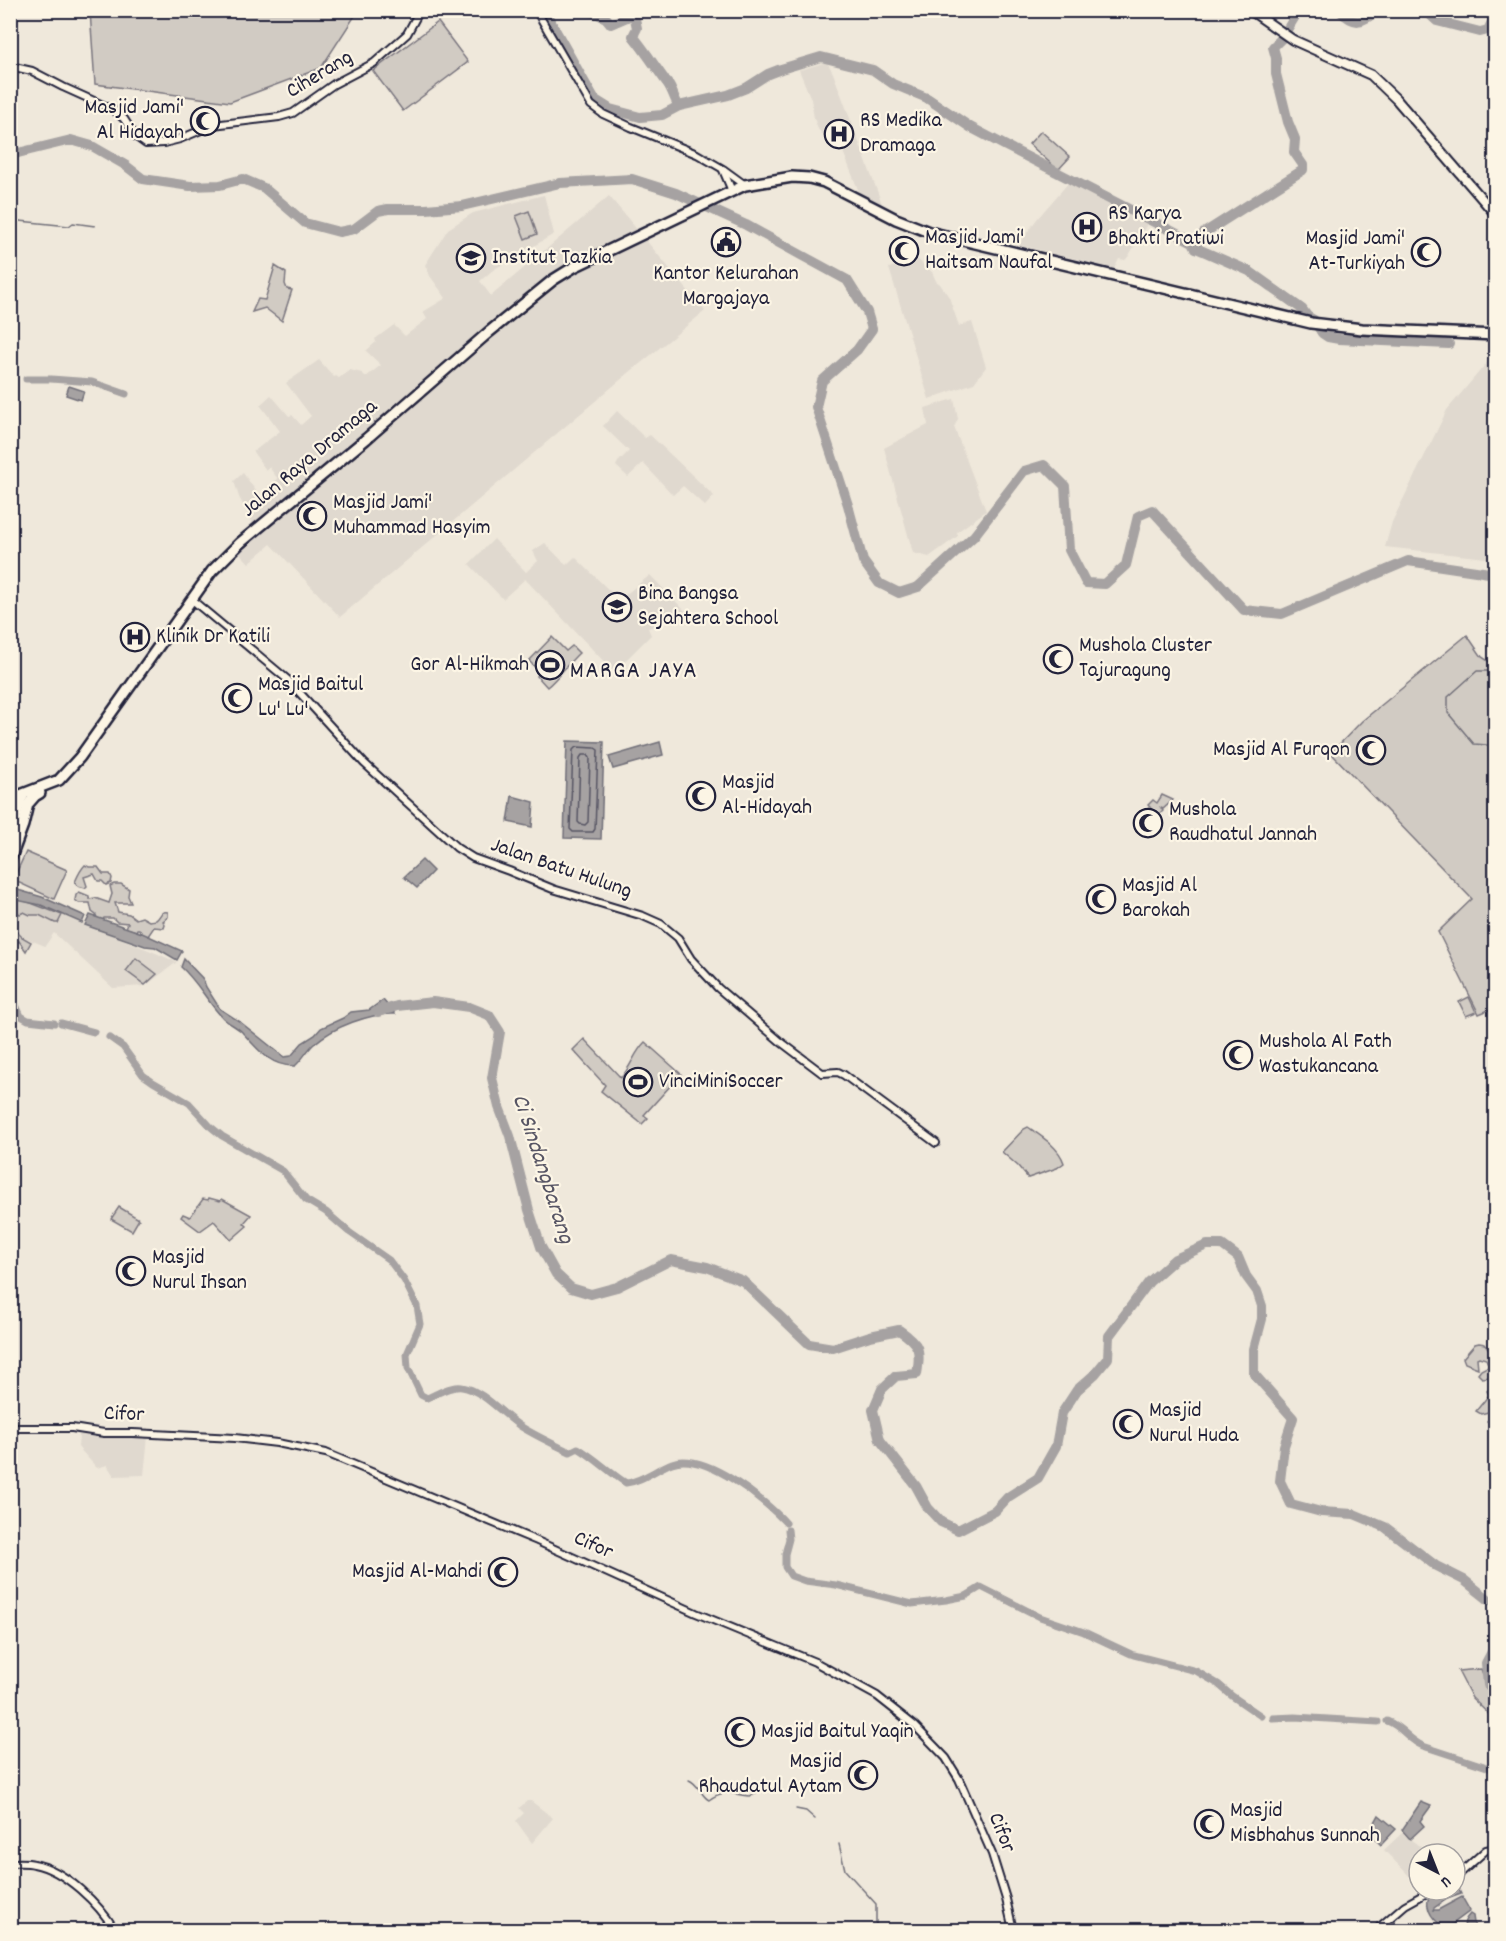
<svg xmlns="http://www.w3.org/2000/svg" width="1506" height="1941" font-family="Dekko,sans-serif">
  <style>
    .built { fill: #e0d9cf }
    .green { fill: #d1cbc3; stroke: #7a767f; stroke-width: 1.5 }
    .water { fill: #a6a2a2; stroke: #716f79; stroke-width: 1.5 }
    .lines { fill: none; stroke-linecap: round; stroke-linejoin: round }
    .shore { stroke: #575564; stroke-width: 1.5 }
    .stream { stroke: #716f79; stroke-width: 1.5 }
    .canal { stroke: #a6a2a2; stroke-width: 7 }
    .river { stroke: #a6a2a2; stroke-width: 10 }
    .minor-casing { stroke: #22223b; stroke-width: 10 }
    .major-casing { stroke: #22223b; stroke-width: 12 }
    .highway-casing { stroke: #22223b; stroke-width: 14 }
    .minor { stroke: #fcf5e5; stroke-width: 6 }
    .major { stroke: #fcf5e5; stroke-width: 8 }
    .highway { stroke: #fcf5e5; stroke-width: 9 }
    .labels { text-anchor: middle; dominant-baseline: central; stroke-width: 4.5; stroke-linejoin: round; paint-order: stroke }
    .street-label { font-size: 22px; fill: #22223b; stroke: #fcf5e5 }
    .poi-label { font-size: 22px; fill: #22223b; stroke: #fcf5e5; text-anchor: start }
    .neighbourhood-label { font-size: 24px; letter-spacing: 1.5px; fill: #22223b; stroke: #fcf5e5 }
    .water-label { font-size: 24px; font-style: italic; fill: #575564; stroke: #fcf5e5 }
  </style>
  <rect width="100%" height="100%" fill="#efe8db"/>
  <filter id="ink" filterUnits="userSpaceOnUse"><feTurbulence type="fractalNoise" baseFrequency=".0167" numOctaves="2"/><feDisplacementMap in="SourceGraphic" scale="12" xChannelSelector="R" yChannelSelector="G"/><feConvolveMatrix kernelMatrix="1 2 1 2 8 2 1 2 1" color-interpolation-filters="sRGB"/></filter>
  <g filter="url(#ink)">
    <g class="built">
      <polygon points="827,62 833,73 882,204 864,200 859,192 842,149 826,139 818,129 814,118 811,99 799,70"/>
      <polygon points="1070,181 1147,224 1128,257 1125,260 1119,259 1114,269 1018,245 1037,219"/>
      <polygon points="544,195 554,234 493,270 480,281 491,296 609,196 705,311 625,376 340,617 271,544 249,563 237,550 257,532 239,497 234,481 243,473 261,498 269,486 278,479 269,467 266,470 253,452 280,431 260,405 271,395 289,416 292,415 301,425 311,416 286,383 319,360 334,377 336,376 339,378 350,370 362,373 366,377 381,365 366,351 376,342 375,339 394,325 405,336 427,319 423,312 446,298 430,276 425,265 448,229 473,213"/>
      <polygon points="917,259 932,272 936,281 940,284 949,297 959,326 972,322 986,367 974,383 929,399 889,268"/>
      <polygon points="1495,353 1495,559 1385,547 1392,522 1447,410"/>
      <polygon points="954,399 958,419 954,427 986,511 957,532 958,536 929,557 913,553 884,448 928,425 925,408"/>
      <polygon points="617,411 645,438 650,435 714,496 705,506 683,486 673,495 643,463 628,477 616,466 618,462 629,451 603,426"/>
      <polygon points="494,539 526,572 538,561 533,551 545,543 566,565 575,557 619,600 650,575 687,613 677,622 671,620 648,628 651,635 614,672 525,579 503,599 469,564"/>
      <polygon points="11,900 33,903 49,908 177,962 145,986 113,988 54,933 45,946 11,932"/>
      <polygon points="79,1435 148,1436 144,1475 114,1476 107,1465 97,1468 78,1447"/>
      <polygon points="527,1801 531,1801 553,1818 532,1843 516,1821 524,1813 519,1808"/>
      <polygon points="1402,1833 1430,1854 1419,1854 1419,1886 1384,1850"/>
    </g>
    <g class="green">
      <polygon points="90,11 90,10 358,11 321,68 230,102 95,84"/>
      <polygon points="438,22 468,62 403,111 373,71"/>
      <polygon points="1041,131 1070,157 1058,170 1029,144"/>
      <polygon points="529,211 537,234 525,239 516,216"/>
      <polygon points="275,266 286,273 285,284 287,289 292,290 282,321 265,308 252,312 258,299 265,300"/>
      <polygon points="1467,635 1482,657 1496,666 1496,1007 1479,1014 1438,932 1472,899 1331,753 1362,721"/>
      <path d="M552,637L566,651L572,646L579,653C567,664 559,677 547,687L537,676L540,672L529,661Z"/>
      <polygon points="1162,795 1173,800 1163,809 1161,808 1163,811 1158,816 1148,805 1153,800 1157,803"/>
      <polygon points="26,852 67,870 54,899 13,880"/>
      <path d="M85,865L89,867H98L103,874H110L112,878L111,883L106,885L102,881H98L94,874L84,877L87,886L85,888L78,886L75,882C78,875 80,870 85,865Z"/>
      <path d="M114,884H121L129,889L128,896L131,903H115L118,912L129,914L136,919L142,917L149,921L156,920C161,917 160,910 168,912V917L163,921L165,925L164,928L154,927L148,936L143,935L139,929H137L136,931L126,928L128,923L117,922L113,918H104L103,920L98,921L96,915L92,912L90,903H79L75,900L76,895L79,892L89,896V899L95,898L109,903L112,894L110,886Z"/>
      <polygon points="11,900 21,900 31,903 62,915 58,923 55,923 39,915 30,915 24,912 20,914 16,911 13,912 11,912"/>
      <polygon points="12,932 17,932 22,937 31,942 26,951 19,941 18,942 13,938 11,940"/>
      <polygon points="136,958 157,974 145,985 126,971"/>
      <polygon points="1469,997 1476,1012 1466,1016 1459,1002"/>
      <path d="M584,1039L621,1078C632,1065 634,1053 645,1042L681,1074L644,1115L648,1118L642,1124L601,1091L605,1085L573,1050Z"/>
      <path d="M1028,1127C1041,1136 1059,1147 1064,1163L1057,1168L1028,1178L1018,1166L1002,1152L1024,1129Z"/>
      <polygon points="209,1198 220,1201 222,1199 251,1215 244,1223 247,1226 231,1240 214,1221 200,1231 181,1217 183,1214 190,1217 203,1199 208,1200"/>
      <polygon points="119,1207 139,1219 132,1231 111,1219"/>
      <polygon points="1479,1343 1485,1344 1492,1353 1495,1352 1496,1424 1492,1425 1487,1421 1494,1415 1492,1411 1481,1414 1476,1411 1489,1395 1487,1391 1492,1387 1494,1383 1491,1377 1482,1378 1478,1374 1481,1370 1489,1366 1486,1359 1479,1357 1477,1358 1478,1368 1465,1363 1463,1358 1475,1344"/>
      <polygon points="1481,1669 1490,1694 1495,1698 1495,1720 1472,1698 1458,1671"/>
    </g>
    <g class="water">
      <polygon points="69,386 84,391 81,400 66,395"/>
      <polygon points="567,741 604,742 601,839 564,838"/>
      <polygon points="660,742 663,755 613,769 609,757"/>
      <polygon points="512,796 534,802 532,827 508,822"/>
      <polygon points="422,860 433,871 417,888 404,877"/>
      <polygon points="11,888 42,897 85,916 82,923 41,905 11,899"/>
      <polygon points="90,915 142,933 182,951 177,960 155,947 145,946 85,925"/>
      <path d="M184,959L203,979L206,987L220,1009L239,1021L284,1057L291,1056L302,1043L315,1035L321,1028L343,1018L351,1012L369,1010L383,1000L395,1014C370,1013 333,1027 314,1044C307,1050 303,1059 295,1066C271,1067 257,1049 242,1032C236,1026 229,1024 223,1018C207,1002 198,982 181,967Z"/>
      <polygon points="1421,1802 1431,1806 1420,1821 1424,1826 1410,1839 1402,1830"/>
      <polygon points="1379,1815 1396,1829 1381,1845 1376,1840 1381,1835 1373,1826"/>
      <path d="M1456,1888H1458L1461,1894L1447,1899L1434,1908L1433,1910H1438L1462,1897L1470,1911L1451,1925L1443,1926C1431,1919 1421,1903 1433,1892L1443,1890L1454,1892Z"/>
      <path d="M1470,1914L1473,1916L1475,1930H1465C1463,1923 1465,1919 1470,1914Z"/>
    </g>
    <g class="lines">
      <g class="shore">
        <polygon points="576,747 595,748 598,750 595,829 593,832 573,832 570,829 573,750"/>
        <polygon points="582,755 588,755 590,758 588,822 585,825 580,824 578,822 580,758"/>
      </g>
      <g class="stream">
        <polyline points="10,220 69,226 73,223 95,226"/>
        <polyline points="1496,674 1491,671 1477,671 1448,697 1448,713 1474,744 1487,745 1496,751"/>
        <path d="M689,1780C699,1784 701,1796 709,1800C725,1788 732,1795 750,1796L764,1788"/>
        <polyline points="796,1809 806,1811 815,1819"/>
        <polyline points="839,1844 845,1870 876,1904 876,1926 881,1930"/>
        <polyline points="1493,1930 1496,1929"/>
      </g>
      <g class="canal">
        <polyline points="26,379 51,379 92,382 126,394"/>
        <polyline points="10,998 15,1003 21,1016 28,1020 54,1023"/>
        <polyline points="61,1023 94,1032"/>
        <path d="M109,1037L123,1047L143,1075L153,1082L189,1103L211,1127L222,1136L283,1171L306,1200L326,1212L349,1232L389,1260L404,1280L417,1306L420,1324L407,1354L408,1368L421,1395L427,1398C437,1394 451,1385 462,1387C483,1390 503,1415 520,1426C536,1436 553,1444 570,1452L578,1448C595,1458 609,1472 626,1483C643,1481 656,1469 672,1463C705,1451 765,1500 786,1523"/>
        <polyline points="788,1530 789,1539 785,1554 785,1567 791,1576 805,1581 836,1585 912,1604 946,1600 966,1596 981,1587 1040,1617 1084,1632 1131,1654"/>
        <polyline points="1134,1655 1196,1671 1218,1684 1232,1696 1261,1716"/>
        <polyline points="1273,1718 1295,1717 1378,1722"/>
        <path d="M1387,1721C1403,1727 1408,1740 1423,1746L1487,1767L1496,1771"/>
      </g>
      <g class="river">
        <polyline points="544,10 594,99 610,109 640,117 662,115 679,106"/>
        <path d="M588,10L606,18L611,24L634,14L637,28L633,36C646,52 656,68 668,84C673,91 674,99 679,106L728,95L746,88L768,74L781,69L821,57L873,70L893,84L927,98L970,127L1006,146L1193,242L1196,248L1249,271L1302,309L1307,316L1314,320L1322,333L1328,337L1339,339L1449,344"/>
        <path d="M1339,10C1355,26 1361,23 1378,10"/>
        <polyline points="1425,10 1437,21 1480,32 1488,30 1496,14"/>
        <polyline points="10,156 18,153 71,140 92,146 125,165 143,179 190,186 220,185 243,179 264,188 305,223 339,232 354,229 378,211 388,209 426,209 462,206 560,183 632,179 676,193 746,225 847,280 867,312 872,329 857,350 822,381 816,407 848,505 863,561 879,583 899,593 918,587 974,536 1024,471 1044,465 1065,486 1069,550 1086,583 1105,584 1126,565 1138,516 1152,510 1244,610 1282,614 1408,561 1496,574"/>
        <polyline points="1196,248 1199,238 1204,233 1303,170 1303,165 1294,152 1295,139 1288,122 1276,74 1276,58 1273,47 1282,38 1299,10"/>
        <path d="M378,1012L397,1006L433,1002L469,1007L489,1015L500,1032L492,1078L499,1107L510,1136L529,1210L541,1247L556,1274L571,1288L591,1294L617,1287L671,1260L707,1267L743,1281L809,1344L833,1348L870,1336L899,1330C920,1344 921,1350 917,1374L896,1376L882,1389L873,1410L880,1440L916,1486L928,1508L941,1522L958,1530L995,1511L1008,1497L1038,1478L1056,1446L1062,1413L1077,1390L1095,1374L1108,1358L1109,1336L1149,1282L1175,1259L1207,1245H1222L1238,1257L1246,1276L1257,1291L1262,1306V1319L1254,1349V1374L1293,1418L1284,1446L1280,1481L1291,1504L1321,1512L1354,1514L1385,1527L1436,1566L1464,1580L1488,1599L1496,1602"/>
        <polyline points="1496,1644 1486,1663 1488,1685 1496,1690"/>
      </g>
      <g class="minor-casing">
        <g id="minor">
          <polyline points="536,10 591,105 603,114 631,127 697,154 723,169 745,185"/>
          <polyline points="10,66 32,71 63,87 114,110 124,119 135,136 146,144 164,143 180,139 213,125 279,117 293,113 334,84 374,63 407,34 420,10"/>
          <polyline points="723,170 732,191"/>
          <polyline points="191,599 288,680 364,763 457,848 473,858 509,871 553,889 643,916 661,924 678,938 691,959 718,988 781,1042 822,1073 838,1072 844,1075 936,1143"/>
          <polyline points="10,1428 72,1428 104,1433 133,1433 235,1438 277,1443 326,1453 537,1541 696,1613 815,1662 877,1696 915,1726 946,1758 959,1779 992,1854 1006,1899 1013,1930"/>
          <path d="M10,1863C18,1863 26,1862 34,1864C65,1870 99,1904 115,1930"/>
          <polyline points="1455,1878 1486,1850 1496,1848"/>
          <polyline points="1376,1930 1405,1905 1432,1890"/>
        </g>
      </g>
      <g class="major-casing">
        <polyline id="major" points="1250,10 1293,40 1371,75 1396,99 1496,215"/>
      </g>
      <g class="highway-casing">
        <g id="highway">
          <polyline points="10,799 59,780 80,757 212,571 240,543 366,439 489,332 553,280 574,267 745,185 792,177 809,178 824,182 896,219 929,232 1311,323 1362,329 1496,335"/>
          <polyline points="10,839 21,799 24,795"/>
          <polyline points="10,860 23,825 28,804 35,796 40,793"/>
        </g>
      </g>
      <use href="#minor" class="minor"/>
      <use href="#major" class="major"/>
      <use href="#highway" class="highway"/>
    </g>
  </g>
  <defs>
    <g id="mosque-ring" transform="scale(1.5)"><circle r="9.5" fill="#fcf5e5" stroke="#22223b" stroke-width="1.5"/><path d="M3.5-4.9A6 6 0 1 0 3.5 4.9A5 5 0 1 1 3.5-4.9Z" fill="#22223b"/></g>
    <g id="hospital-ring" transform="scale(1.5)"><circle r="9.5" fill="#fcf5e5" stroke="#22223b" stroke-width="1.5"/><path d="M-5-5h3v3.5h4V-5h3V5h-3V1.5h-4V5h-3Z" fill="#22223b"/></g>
    <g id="civic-ring" transform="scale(1.5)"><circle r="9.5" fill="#fcf5e5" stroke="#22223b" stroke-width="1.5"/><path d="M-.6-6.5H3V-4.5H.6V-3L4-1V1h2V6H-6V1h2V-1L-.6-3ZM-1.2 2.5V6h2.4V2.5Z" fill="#22223b"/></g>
    <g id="university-ring" transform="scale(1.5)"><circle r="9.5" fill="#fcf5e5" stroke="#22223b" stroke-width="1.5"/><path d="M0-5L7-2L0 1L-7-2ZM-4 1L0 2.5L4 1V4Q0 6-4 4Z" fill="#22223b"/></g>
    <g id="school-ring" transform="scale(1.5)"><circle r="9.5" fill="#fcf5e5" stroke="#22223b" stroke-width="1.5"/><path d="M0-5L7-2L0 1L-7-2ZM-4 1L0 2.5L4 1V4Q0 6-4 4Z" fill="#22223b"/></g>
    <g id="stadium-ring" transform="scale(1.5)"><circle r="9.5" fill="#fcf5e5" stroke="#22223b" stroke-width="1.5"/><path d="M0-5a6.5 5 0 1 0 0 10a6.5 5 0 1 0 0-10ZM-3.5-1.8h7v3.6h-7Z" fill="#22223b"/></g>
  </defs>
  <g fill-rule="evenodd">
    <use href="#mosque-ring" x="205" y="121"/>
    <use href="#hospital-ring" x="839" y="134"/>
    <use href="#hospital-ring" x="1087" y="227"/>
    <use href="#civic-ring" x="726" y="242"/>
    <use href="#mosque-ring" x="904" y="251"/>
    <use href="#mosque-ring" x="1426" y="252"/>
    <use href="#university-ring" x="471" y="258"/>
    <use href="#mosque-ring" x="312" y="516"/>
    <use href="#school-ring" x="617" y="607"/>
    <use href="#hospital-ring" x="135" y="637"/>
    <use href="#mosque-ring" x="1058" y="659"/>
    <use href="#stadium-ring" x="550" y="665"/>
    <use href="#mosque-ring" x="237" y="698"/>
    <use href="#mosque-ring" x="1371" y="750"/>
    <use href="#mosque-ring" x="701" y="796"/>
    <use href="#mosque-ring" x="1148" y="823"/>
    <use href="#mosque-ring" x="1101" y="899"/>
    <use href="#mosque-ring" x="1238" y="1055"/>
    <use href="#stadium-ring" x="638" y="1082"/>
    <use href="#mosque-ring" x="131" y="1271"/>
    <use href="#mosque-ring" x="1128" y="1424"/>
    <use href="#mosque-ring" x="503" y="1572"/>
    <use href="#mosque-ring" x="740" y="1732"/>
    <use href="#mosque-ring" x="863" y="1775"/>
    <use href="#mosque-ring" x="1209" y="1824"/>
  </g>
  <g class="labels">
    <g class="street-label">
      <text transform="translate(320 75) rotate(-31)">Ciherang</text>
      <text transform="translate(310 459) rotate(-40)">Jalan Raya Dramaga</text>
      <text transform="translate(561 869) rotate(19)">Jalan Batu Hulung</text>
      <text transform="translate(124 1415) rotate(2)">Cifor</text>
      <text transform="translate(593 1546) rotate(24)">Cifor</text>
      <text transform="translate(1001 1833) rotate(68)">Cifor</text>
    </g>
    <g class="poi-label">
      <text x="184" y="108" text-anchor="end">Masjid Jami'<tspan x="184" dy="25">Al Hidayah</tspan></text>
      <text x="860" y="121">RS Medika<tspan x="860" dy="25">Dramaga</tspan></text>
      <text x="1108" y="214">RS Karya<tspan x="1108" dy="25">Bhakti Pratiwi</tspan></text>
      <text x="925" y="238">Masjid Jami'<tspan x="925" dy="25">Haitsam Naufal</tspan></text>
      <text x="1405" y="239" text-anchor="end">Masjid Jami'<tspan x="1405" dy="25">At-Turkiyah</tspan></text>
      <text x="492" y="258">Institut Tazkia</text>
      <text x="726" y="274" text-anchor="middle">Kantor Kelurahan<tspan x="726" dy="25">Margajaya</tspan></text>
      <text x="333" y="503">Masjid Jami'<tspan x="333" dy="25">Muhammad Hasyim</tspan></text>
      <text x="638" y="594">Bina Bangsa<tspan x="638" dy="25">Sejahtera School</tspan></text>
      <text x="156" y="637">Klinik Dr Katili</text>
      <text x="1079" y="646">Mushola Cluster<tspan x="1079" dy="25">Tajuragung</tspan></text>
      <text x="529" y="665" text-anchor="end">Gor Al-Hikmah</text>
      <text x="258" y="685">Masjid Baitul<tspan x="258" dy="25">Lu' Lu'</tspan></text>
      <text x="1350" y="750" text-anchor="end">Masjid Al Furqon</text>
      <text x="722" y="783">Masjid<tspan x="722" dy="25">Al-Hidayah</tspan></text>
      <text x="1169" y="810">Mushola<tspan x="1169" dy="25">Raudhatul Jannah</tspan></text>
      <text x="1122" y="886">Masjid Al<tspan x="1122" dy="25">Barokah</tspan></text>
      <text x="1259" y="1042">Mushola Al Fath<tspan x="1259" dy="25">Wastukancana</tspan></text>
      <text x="659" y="1082">VinciMiniSoccer</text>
      <text x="152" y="1258">Masjid<tspan x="152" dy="25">Nurul Ihsan</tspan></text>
      <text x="1149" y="1411">Masjid<tspan x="1149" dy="25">Nurul Huda</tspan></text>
      <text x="482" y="1572" text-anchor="end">Masjid Al-Mahdi</text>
      <text x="761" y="1732">Masjid Baitul Yaqin</text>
      <text x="842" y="1762" text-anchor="end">Masjid<tspan x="842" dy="25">Rhaudatul Aytam</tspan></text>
      <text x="1230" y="1811">Masjid<tspan x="1230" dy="25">Misbhahus Sunnah</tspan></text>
    </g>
    <g class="neighbourhood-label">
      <text x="634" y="672">MARGA JAYA</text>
    </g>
    <g class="water-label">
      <text transform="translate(542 1169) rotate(72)">Ci Sindangbarang</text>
    </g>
  </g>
  <rect width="1506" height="1941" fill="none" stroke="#fcf5e5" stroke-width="36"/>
  <rect x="18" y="18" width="1470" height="1905" fill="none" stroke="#22223b" stroke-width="2" filter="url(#ink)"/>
  <g transform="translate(1437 1872) rotate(138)"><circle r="28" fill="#fcf5e5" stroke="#a5a1a1" stroke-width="1.5"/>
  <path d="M0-4.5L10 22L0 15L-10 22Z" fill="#22223b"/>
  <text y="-9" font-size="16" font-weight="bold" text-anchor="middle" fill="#22223b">U</text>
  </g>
</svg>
